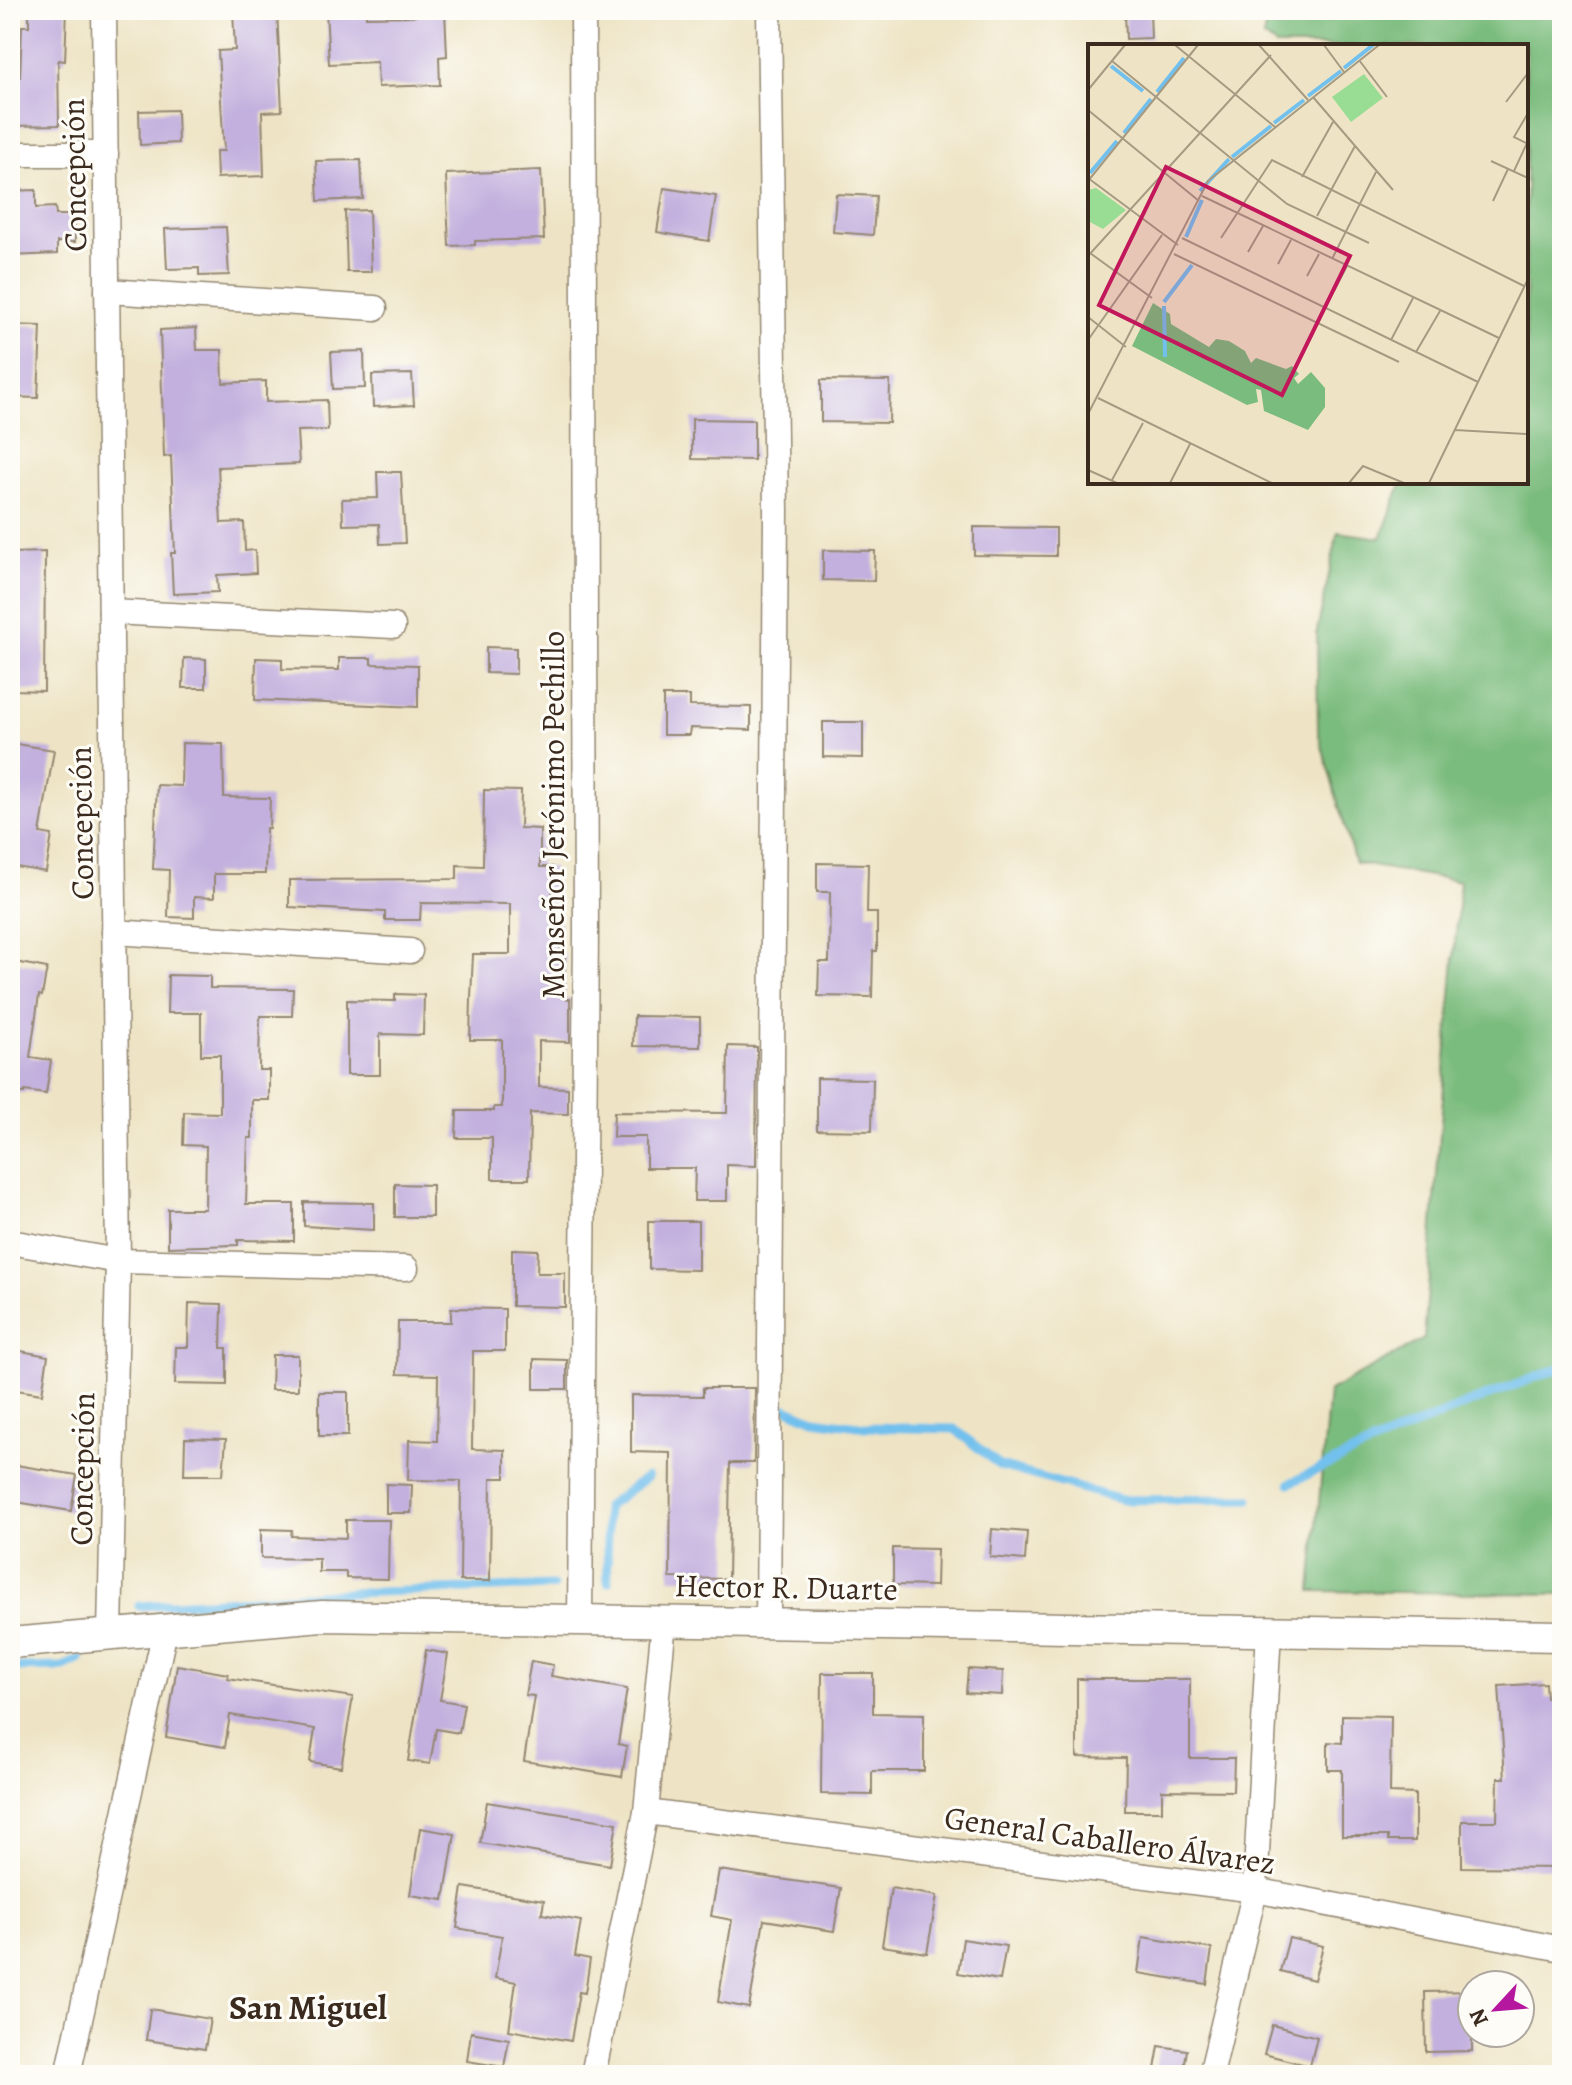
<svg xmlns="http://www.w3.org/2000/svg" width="1572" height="2085" font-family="Alegreya,serif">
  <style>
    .forest { fill: #7abc7d; stroke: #5a734e; stroke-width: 2 }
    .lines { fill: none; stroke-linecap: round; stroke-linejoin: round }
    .stream { stroke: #72c0ed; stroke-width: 9 }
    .building { fill: #c3b0de }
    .minor-casing { stroke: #948772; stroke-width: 27 }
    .tertiary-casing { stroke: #948772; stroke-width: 33 }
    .minor { stroke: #fff; stroke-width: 24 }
    .tertiary { stroke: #fff; stroke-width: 30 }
    .labels { text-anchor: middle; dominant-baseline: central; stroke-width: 6; stroke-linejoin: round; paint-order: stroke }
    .street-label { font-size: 32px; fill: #3b2a1e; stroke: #fdfcf7 }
    .neighbourhood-label { font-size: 34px; font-weight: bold; fill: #3b2a1e; stroke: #fdfcf7 }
    .inset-river { fill: none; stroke: #72c0ed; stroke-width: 4 }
    .inset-road { fill: none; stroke: #a69a82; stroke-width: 2 }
    .view { fill: #c2185b; fill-opacity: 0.15; stroke: #c2185b; stroke-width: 4 }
    .inset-edge { fill: none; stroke: #3b2a1e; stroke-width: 4 }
  </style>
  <rect width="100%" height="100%" fill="#fdfcf7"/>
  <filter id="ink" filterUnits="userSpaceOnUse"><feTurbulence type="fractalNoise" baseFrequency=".0125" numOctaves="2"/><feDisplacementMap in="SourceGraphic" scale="16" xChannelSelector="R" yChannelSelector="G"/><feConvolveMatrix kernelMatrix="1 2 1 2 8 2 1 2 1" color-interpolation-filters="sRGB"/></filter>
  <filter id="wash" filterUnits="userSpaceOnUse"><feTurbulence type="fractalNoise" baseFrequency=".006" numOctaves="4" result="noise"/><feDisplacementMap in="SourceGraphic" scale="32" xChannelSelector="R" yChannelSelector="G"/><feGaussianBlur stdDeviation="1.8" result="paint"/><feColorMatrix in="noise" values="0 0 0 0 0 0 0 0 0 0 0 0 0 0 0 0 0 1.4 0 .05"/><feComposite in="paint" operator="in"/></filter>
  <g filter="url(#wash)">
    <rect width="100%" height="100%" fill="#eee4c5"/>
    <polygon class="forest" points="1270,10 1562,10 1562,1594 1311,1591 1329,1391 1424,1339 1460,881 1355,863 1318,732 1317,631 1338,532 1381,538 1402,482 1526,482 1526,46 1276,46 1263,36"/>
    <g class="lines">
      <g class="stream">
        <polyline points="786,1408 814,1420 866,1427 955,1429 1000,1466 1122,1500 1249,1499"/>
        <polyline points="1290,1483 1370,1445 1464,1405 1562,1367"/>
        <polyline points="608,1582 606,1507 647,1477"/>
        <polyline points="139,1606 350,1593 553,1586"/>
        <polyline points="10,1668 64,1667 80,1659"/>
      </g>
    </g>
    <g id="blocks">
      <g class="building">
        <polygon points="29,10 67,10 65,61 58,60 59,125 10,126 10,77 20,77 22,26 29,26"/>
        <polygon points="233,10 277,10 282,111 262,112 264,176 217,178 216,151 224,151 218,51 235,50"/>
        <polygon points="366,10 366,17 416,16 416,10 445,10 447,56 439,57 440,85 378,87 377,62 329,64 326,11"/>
        <polygon points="1125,10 1150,10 1151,38 1126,39"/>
        <polygon points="177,110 178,143 140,145 139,111"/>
        <polygon points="361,160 363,199 318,201 316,161"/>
        <polygon points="541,170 544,239 475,241 475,245 449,246 446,174"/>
        <polygon points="664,188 716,196 709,241 657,232"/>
        <polygon points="36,190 36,208 55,207 56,215 74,215 75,242 57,242 57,254 10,256 10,191"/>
        <polygon points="836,194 876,196 873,235 833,232"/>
        <polygon points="369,210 371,272 347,272 345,211"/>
        <polygon points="226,227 229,275 199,276 199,268 167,269 165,229"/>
        <polygon points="10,325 41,326 38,398 10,397"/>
        <polygon points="196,328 197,350 222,350 223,383 266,381 266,402 327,400 328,430 297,431 299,464 218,467 221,523 244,522 245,551 255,550 256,573 217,575 218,592 173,594 171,553 175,553 171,456 164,457 160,330"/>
        <polygon points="364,351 365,388 333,389 331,352"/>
        <polygon points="412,374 414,405 373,407 372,375"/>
        <polygon points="821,380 890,381 889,423 821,422"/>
        <polygon points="692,419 754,420 754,460 692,459"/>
        <polygon points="377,472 401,472 405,543 380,544 379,524 343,525 342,499 378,498"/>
        <polygon points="974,527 1056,528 1056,556 974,555"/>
        <polygon points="823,550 875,551 874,581 823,580"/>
        <polygon points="45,552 44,691 15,690 17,631 10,631 10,553"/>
        <polygon points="486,647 516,648 516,674 486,673"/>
        <polygon points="184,658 206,659 206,688 183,688"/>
        <polygon points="256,658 282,659 282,669 339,670 339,658 371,658 371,664 418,665 418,707 255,700"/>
        <polygon points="663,696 690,696 690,706 751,707 751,730 690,728 689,735 663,735"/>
        <polygon points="823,722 863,722 863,758 823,757"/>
        <polygon points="10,743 54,750 40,833 52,835 46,872 10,866"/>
        <polygon points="182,743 223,744 224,797 270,798 269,828 266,828 265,874 214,874 214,898 194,897 194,918 168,917 169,870 153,869 157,785 181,786"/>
        <polygon points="484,790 521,791 520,828 540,829 540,867 553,867 552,921 560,921 560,955 565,955 565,999 570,999 570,1042 539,1041 539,1087 568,1088 568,1114 530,1113 529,1179 492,1179 492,1138 456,1138 457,1111 494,1111 494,1107 502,1107 502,1040 470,1040 471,998 473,954 510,954 510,904 421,903 420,920 385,920 385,912 289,907 289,880 457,879 457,865 483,866"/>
        <polygon points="817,863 868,864 867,913 877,913 877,951 873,951 872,997 818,996 819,962 829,962 830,892 817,892"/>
        <polygon points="10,961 47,968 42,996 39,995 30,1057 51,1060 46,1094 25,1091 24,1093 10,1092"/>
        <polygon points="168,975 210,976 210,988 293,989 292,1016 260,1016 259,1070 269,1070 269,1100 252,1100 252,1138 248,1138 246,1204 294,1204 294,1241 238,1240 238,1245 168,1247 168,1209 205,1209 206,1146 183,1145 184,1112 220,1113 220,1055 201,1055 201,1013 167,1013"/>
        <polygon points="395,994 424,995 423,1035 380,1034 380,1075 347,1075 347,1000 395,1001"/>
        <polygon points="634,1016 700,1017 700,1047 633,1046"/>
        <polygon points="728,1046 757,1047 756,1166 727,1165 727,1201 694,1201 695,1168 646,1168 646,1137 613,1137 614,1112 727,1113"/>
        <polygon points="817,1078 873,1079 872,1131 817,1130"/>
        <polygon points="395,1184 432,1185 432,1217 395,1217"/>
        <polygon points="304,1202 374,1203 374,1230 304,1226"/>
        <polygon points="649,1221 698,1221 698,1270 649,1269"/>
        <polygon points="512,1249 538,1250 537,1273 565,1273 565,1307 512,1306"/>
        <polygon points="189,1303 222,1304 221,1348 227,1348 227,1385 175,1384 176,1347 188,1347"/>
        <polygon points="451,1308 505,1309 505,1351 473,1351 472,1449 505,1450 505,1478 491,1478 490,1581 460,1581 461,1481 408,1480 409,1440 437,1441 438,1375 397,1374 398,1322 451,1322"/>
        <polygon points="10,1349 48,1356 42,1394 10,1389"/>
        <polygon points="272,1355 298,1355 298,1390 271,1390"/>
        <polygon points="534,1359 567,1360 567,1389 534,1389"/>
        <polygon points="703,1388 755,1388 754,1463 730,1463 728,1579 670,1578 671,1453 631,1452 631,1395 703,1396"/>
        <rect x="319" y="1392" width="29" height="44"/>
        <polygon points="185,1438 226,1439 223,1475 184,1475"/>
        <polygon points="10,1464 77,1475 71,1511 10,1501"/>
        <polygon points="386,1484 412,1485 411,1513 386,1513"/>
        <polygon points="346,1520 389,1520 388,1579 346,1578 346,1572 319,1572 319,1559 261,1558 261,1529 292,1530 291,1536 346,1538"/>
        <polygon points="992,1529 1027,1532 1025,1560 990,1557"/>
        <polygon points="893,1548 937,1549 936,1586 893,1585"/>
        <polygon points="426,1650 448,1654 440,1700 464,1704 459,1733 436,1729 430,1764 408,1761"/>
        <polygon points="531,1661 553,1665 551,1676 627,1689 618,1744 627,1746 622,1777 524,1761 534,1696 525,1695"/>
        <polygon points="177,1665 228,1674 227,1678 353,1697 341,1767 310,1762 315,1729 230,1715 225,1747 166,1737"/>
        <polygon points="968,1669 1003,1671 1002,1695 966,1693"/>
        <polygon points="822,1673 873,1673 873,1713 924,1714 924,1771 872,1771 872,1795 821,1794"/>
        <polygon points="1077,1679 1190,1679 1190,1758 1234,1758 1233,1791 1162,1790 1162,1811 1125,1811 1126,1758 1077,1757"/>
        <polygon points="1545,1683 1546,1698 1562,1698 1562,1868 1462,1867 1462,1821 1497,1821 1498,1778 1505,1778 1499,1686"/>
        <polygon points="1342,1715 1391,1716 1390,1793 1415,1794 1415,1841 1388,1841 1388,1836 1342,1836 1342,1770 1328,1770 1328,1742 1342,1743"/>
        <polygon points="487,1802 617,1823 610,1865 480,1843"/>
        <polygon points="420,1828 455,1834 444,1900 410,1895"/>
        <polygon points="719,1870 841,1888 834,1931 764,1920 749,2008 718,2002 732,1920 711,1916"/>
        <polygon points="463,1887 544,1900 542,1914 581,1921 575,1956 590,1959 585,1993 579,1992 571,2041 509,2030 516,1982 495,1978 502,1936 457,1928"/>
        <polygon points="891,1888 937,1896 927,1953 882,1946"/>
        <polygon points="1143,1937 1212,1949 1207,1984 1138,1973"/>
        <polygon points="1289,1938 1323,1946 1314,1980 1280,1971"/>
        <polygon points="963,1939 1006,1946 1000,1980 958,1973"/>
        <polygon points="1472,1991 1472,2051 1426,2052 1425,1992"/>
        <polygon points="150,2009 210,2019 205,2049 146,2040"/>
        <polygon points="1272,2025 1317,2037 1310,2066 1264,2054"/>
        <polygon points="471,2032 509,2039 504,2067 467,2061"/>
        <polygon points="1159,2046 1187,2050 1183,2075 1154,2075"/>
      </g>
    </g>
  </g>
  <g filter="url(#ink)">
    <use href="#blocks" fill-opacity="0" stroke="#948772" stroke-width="2"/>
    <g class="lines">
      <g class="minor-casing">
        <g id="minor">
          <polyline points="104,10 118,1261 110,1634"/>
          <polyline points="10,154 106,154"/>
          <polyline points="107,291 375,308"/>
          <polyline points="111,612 393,626"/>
          <polyline points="114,932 410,951"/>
          <polyline points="10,1242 118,1261 406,1268"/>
          <polyline points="580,1619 586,932 583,10"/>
          <polyline points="768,1623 776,511 769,10"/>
          <polyline points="646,1812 1255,1890 1562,1949"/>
          <polyline points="68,2075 165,1630"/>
          <polyline points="593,2075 646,1812 664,1621"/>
          <polyline points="1211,2075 1255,1890 1269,1630"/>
        </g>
      </g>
      <g class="tertiary-casing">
        <polyline id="tertiary" points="10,1643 322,1616 1562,1636"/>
      </g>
      <use href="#minor" class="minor"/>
      <use href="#tertiary" class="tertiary"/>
    </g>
  </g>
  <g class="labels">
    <g class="street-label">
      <text transform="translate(74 175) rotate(-91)">Concepción</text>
      <text transform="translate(553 815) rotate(-90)">Monseñor Jerónimo Pechillo</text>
      <text transform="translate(81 823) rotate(-91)">Concepción</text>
      <text transform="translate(82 1469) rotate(-89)">Concepción</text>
      <text transform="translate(786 1587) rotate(1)">Hector R. Duarte</text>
      <text transform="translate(1110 1840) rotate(8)">General Caballero Álvarez</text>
    </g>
    <g class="neighbourhood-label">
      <text x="308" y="2007">San Miguel</text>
    </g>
  </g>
  <g transform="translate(1088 44)">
    <rect width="440" height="440" fill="#eee4c5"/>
    <path d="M276,30L295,54L263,78L244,53ZM8,144L38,166L15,185L0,177V146Z" fill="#99dc93"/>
    <path d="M65,259L82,270L83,280L121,303L128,295L141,297L157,307L163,319L168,314L198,325L204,322L211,330L206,334L210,340L223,328L237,344V363L220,386L176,367L173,346L168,345L170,358L159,361L44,302Z" fill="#7abc7d"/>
    <path class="inset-river" d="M23,22L55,47M256,24L285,1M69,48L96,14M220,52L253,27M186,79L216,56M36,89L63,55M144,113L183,82M2,129L29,97M112,147L141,115M98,193L114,156M76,258L104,221M76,262L77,313"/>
    <path class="inset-road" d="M87,1L187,83M171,1L220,56M236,1L256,28M271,16L299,53M24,17L199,160L281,199M0,46L37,1M225,53L305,146M418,58L440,29M0,66L111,157M440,69L426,93L440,100M403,117L440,134M426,127L439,99M214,133L245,78M0,134L90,201M0,137L110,1M114,152L411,294M405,157L420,125M229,172L267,102M94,194L390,338M133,194L184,116L436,242M160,208L175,182M2,209L64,254M86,210L311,318M0,212L183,11M244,215L288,128M190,220L203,196M219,232L231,210M246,247L259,222M0,273L38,303M0,296L74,191M303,296L325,254M328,308L352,267M10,354L184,439M0,370L120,137L291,1M367,386L440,390M0,426L29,439M24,436L55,379M82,439L102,400M261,439L275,422L316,439M341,439L440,235"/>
    <path class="view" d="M78,123L262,212L194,351L11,261Z"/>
    <rect width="440" height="440" class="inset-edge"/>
  </g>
  <rect width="1572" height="2085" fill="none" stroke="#fdfcf7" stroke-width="40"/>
  <g transform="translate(1496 2009) rotate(244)"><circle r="38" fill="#fdfcf7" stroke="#afa8a0" stroke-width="2"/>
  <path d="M0-6L14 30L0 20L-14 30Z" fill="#b5179e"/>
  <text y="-12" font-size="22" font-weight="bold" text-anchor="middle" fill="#3b2a1e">N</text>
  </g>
</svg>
